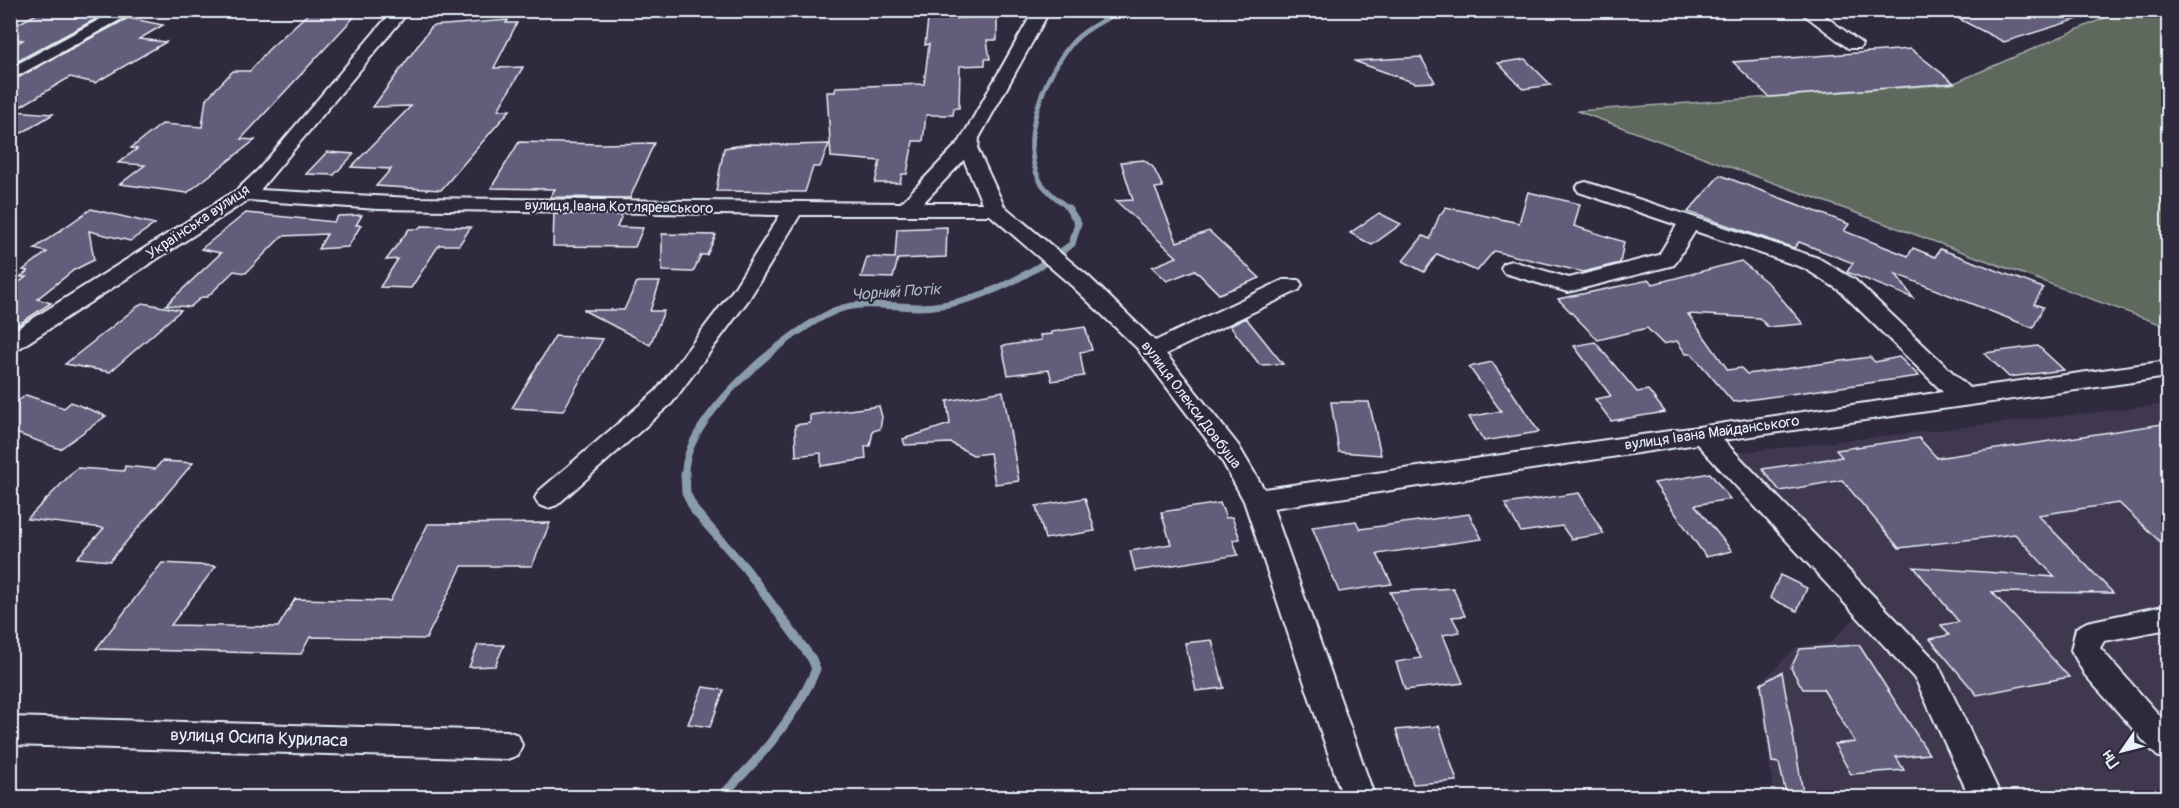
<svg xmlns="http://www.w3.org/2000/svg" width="2179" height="808" font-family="Pangolin,sans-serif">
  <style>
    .built { fill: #3f3950 }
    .green { fill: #5e685c; stroke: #a3acaa; stroke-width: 1.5 }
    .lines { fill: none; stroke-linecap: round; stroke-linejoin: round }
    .stream-far2 { stroke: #8b9cab; stroke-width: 5 }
    .stream-far1 { stroke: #8b9cab; stroke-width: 7 }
    .stream { stroke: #8b9cab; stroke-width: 9 }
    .building { fill: #635d7b; stroke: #e8f1f8; stroke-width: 1.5 }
    .minor-casing { stroke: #e8f1f8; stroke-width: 4 }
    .minor { fill: #2f2a3d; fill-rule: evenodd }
    .labels { text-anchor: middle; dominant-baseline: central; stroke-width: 4.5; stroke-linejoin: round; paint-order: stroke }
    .street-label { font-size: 15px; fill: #e8f1f8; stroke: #2f2a3d }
    .water-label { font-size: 16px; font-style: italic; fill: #aab9c4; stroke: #2f2a3d }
    .near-street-label { font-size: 18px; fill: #e8f1f8; stroke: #2f2a3d }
  </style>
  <rect width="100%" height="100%" fill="#2f2a3d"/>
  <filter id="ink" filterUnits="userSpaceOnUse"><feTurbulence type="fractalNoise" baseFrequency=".0167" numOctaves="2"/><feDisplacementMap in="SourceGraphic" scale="12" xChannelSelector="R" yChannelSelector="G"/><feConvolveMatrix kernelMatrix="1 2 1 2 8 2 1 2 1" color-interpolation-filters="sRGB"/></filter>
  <g filter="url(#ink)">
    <polygon class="built" points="2168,404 2168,797 1774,797 1759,684 1797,647 1830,643 1857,616 1791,546 1734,453"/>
    <polygon class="green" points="2120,11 2168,11 2168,327 1577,111 1952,84"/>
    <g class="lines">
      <path class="stream-far2" d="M1070,210C1060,200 1047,193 1040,181C1018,139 1044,74 1074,41C1087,27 1105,21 1120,10"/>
      <path class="stream-far1" d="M685,474C683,418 789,329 837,310C863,300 892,307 918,307C974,306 1029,276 1072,244L1078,223L1068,208"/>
      <path class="stream" d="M685,473L686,493L695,511L746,569L812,659L816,669C796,717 756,763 719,798"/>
    </g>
    <g class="building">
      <polygon points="44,10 85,10 105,14 10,65 10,47 23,40 10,38 10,28"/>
      <polygon points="1993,10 2093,10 2094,14 2004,42 1959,19"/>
      <polygon points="311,11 357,14 241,139 255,140 187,193 120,184 145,165 118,163 137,149 131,148 162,124 202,127 206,99 233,71 250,71 268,50"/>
      <polygon points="997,16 997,40 987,40 990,59 985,59 985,65 960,66 959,108 954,108 953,115 926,115 923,141 913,141 907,174 902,174 900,183 875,183 880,161 831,157 827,92 835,92 836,87 924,84 929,44 925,45 928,20"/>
      <polygon points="128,18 163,25 139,39 166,42 95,83 70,77 13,111 53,114 22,133 10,131 10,82"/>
      <polygon points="508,20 506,23 517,23 494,68 523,67 498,110 510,110 441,190 376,186 391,169 351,167 411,106 373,107 432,26"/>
      <polygon points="1911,49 1954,83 1769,97 1733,62"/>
      <polygon points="1421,57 1435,82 1415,83 1354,61"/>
      <polygon points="1525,59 1551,85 1523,89 1498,63"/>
      <polygon points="519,142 601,144 654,143 630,198 550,197 555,189 491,188"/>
      <polygon points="750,144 790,145 829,144 820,167 813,167 805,192 716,191 724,148"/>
      <polygon points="327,152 354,154 334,175 306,174"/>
      <polygon points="1144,160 1153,167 1163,187 1155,188 1177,242 1209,231 1260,278 1219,294 1195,270 1167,281 1152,267 1177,257 1116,201 1133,200 1121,162"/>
      <polygon points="1720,175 1849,224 1844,231 1908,256 1913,248 1935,257 1940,249 2043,288 2034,304 2043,307 2033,328 1896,274 1913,298 1847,272 1853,263 1799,242 1794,248 1688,212"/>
      <polygon points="1528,192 1580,204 1574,226 1624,242 1620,263 1583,272 1494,251 1477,271 1437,254 1424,272 1403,261 1423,236 1430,239 1439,216 1446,207 1519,223"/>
      <polygon points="91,209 155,224 130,241 89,231 94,260 74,270 37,299 51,303 10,330 10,289 26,277 20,277 28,271 23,270 47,252 34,249"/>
      <polygon points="246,213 334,222 338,216 362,215 356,225 361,225 348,247 318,249 327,234 282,236 246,273 234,271 207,297 202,297 190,307 166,305 221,253 201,249"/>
      <polygon points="1379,213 1401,224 1372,245 1350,233"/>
      <polygon points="554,214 622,215 617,227 643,228 635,247 553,246"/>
      <polygon points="421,226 471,227 459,245 439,245 411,288 380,287 398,259 386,260 409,229 419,229"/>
      <polygon points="947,227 946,257 898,259 893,278 861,277 867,257 895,258 897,229"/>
      <polygon points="662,234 716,235 707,255 701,255 693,272 662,271"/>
      <polygon points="1741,261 1770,285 1803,324 1768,327 1759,318 1688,314 1728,370 1741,368 1747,374 1870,357 1875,362 1899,357 1919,376 1733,402 1692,354 1686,354 1677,341 1663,344 1647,328 1598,340 1558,299 1649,280 1653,284"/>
      <polygon points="637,282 660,282 650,311 664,311 650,345 583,310 624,310"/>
      <polygon points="142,303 181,310 110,372 65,364"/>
      <polygon points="1246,318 1283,364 1260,365 1230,326"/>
      <polygon points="1085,327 1092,350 1080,352 1084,376 1052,381 1049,370 1008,375 1002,346 1041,340 1040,335 1052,334 1051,332"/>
      <polygon points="555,336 603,339 563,411 512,408"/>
      <polygon points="1595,342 1637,392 1648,390 1665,412 1611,421 1595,399 1611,396 1574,346"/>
      <polygon points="2038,346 2064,370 2009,377 1984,353"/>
      <polygon points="1492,362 1539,432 1484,441 1469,417 1501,411 1469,367"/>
      <polygon points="1003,391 1019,481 995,484 990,453 973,455 951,443 905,445 903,439 950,424 947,401"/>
      <polygon points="26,395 64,408 71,402 106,416 60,449 10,431 10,407"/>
      <polygon points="1331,402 1369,402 1381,455 1339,452"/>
      <polygon points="879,406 882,417 880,429 873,431 870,446 865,446 866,459 821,466 821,453 796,456 795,425 810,423 810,415"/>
      <polygon points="2169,423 2169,550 2119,503 2038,515 2113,593 1992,592 2069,677 1977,695 1930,639 1949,635 1941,625 1959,622 1914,567 2055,577 2015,534 1899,548 1842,480 1780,491 1762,469 1842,457 1836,450 1919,438 1937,458"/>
      <polygon points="162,461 193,463 110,561 77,558 104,528 27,519 77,468 124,471 125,466 155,469"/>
      <polygon points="1710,473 1730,499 1695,505 1732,551 1706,557 1654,483"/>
      <polygon points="1579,493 1604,534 1571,539 1562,526 1521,532 1505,504"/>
      <polygon points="1085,498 1095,531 1045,539 1036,506"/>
      <polygon points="1220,503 1226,518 1232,517 1240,539 1233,540 1238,555 1135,571 1130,551 1171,544 1161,512"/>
      <polygon points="1469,514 1482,539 1377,554 1392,584 1339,592 1312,527 1356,521 1360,529"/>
      <polygon points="550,523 532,566 462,566 426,639 310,637 301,654 96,649 162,563 216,566 171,625 278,627 295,599 390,601 428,524"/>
      <polygon points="1780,575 1807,588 1797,611 1770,598"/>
      <polygon points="1453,588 1465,616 1452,617 1460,632 1443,635 1463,683 1405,690 1396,662 1421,658 1390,592"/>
      <polygon points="1212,640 1224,688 1196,691 1185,643"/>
      <polygon points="478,645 504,645 495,666 469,667"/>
      <polygon points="1859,645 1929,754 1896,757 1904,770 1851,774 1834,744 1855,742 1823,689 1803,689 1791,668 1800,649"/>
      <polygon points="1782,672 1804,798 1787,798 1779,763 1772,762 1761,684"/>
      <polygon points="703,687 724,690 710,727 688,724"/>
      <polygon points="1439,726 1457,781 1413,784 1396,730"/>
    </g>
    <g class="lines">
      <g class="minor-casing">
        <g id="minor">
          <polygon points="117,10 138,10 10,80 10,68"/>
          <path d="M393,10H410L260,190L412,198L901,203L960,141L1034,10H1050L979,138L978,150L1004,206L1088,276L1155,341L1283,280H1299L1302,285L1299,290L1166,354L1238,445L1264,489L1943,392L1839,290L1804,268L1695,231L1674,265L1568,292L1504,273L1501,268L1504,263L1512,261L1569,278L1659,255L1677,225L1579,192L1576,188L1579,184L1586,182L1818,258L1855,280L1969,388L2168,361V377L1723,440L1937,662L2002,798H1970L1916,680L1697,444L1273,508L1375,798H1343L1244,501L1220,457L1137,348L1072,286L990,215H800L749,299L672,403L557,505L548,508L539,505L535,498L539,491L656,391L733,290L780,215L378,209L248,200L18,349L10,352V333L237,190L259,169ZM964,160L982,203H923Z"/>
          <polygon points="1798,10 1817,10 1862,44 1860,48 1848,48"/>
          <polygon points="2168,605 2168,629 2104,641 2100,648 2168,725 2168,760 2157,756 2085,675 2071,650 2076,628 2087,622"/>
          <polygon points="10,717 507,731 518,735 522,745 518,755 507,759 10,745"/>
        </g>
      </g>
      <use href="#minor" class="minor"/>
    </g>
  </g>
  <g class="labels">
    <g class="street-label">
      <text transform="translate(619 207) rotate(1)">вулиця Івана Котляревського</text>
      <text transform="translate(198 222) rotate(-34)">Українська вулиця</text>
      <text transform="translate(1191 405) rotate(53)">вулиця Олекси Довбуша</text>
      <text transform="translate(1712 433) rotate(-8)">вулиця Івана Майданського</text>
    </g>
    <g class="water-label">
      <text transform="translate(896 292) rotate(-4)">Чорний Потік</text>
    </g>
    <g class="near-street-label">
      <text transform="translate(259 738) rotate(2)">вулиця Осипа Куриласа</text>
    </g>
  </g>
  <rect width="2179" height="808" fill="none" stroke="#2f2a3d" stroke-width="36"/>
  <rect x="18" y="18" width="2143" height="772" fill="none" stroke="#e8f1f8" stroke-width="2" filter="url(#ink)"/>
  <g transform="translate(2122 751) rotate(235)" stroke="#2f2a3d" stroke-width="4.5" paint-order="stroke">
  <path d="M0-4.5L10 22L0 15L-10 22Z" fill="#e8f1f8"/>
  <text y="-9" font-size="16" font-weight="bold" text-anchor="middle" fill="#e8f1f8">Пн</text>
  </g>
</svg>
